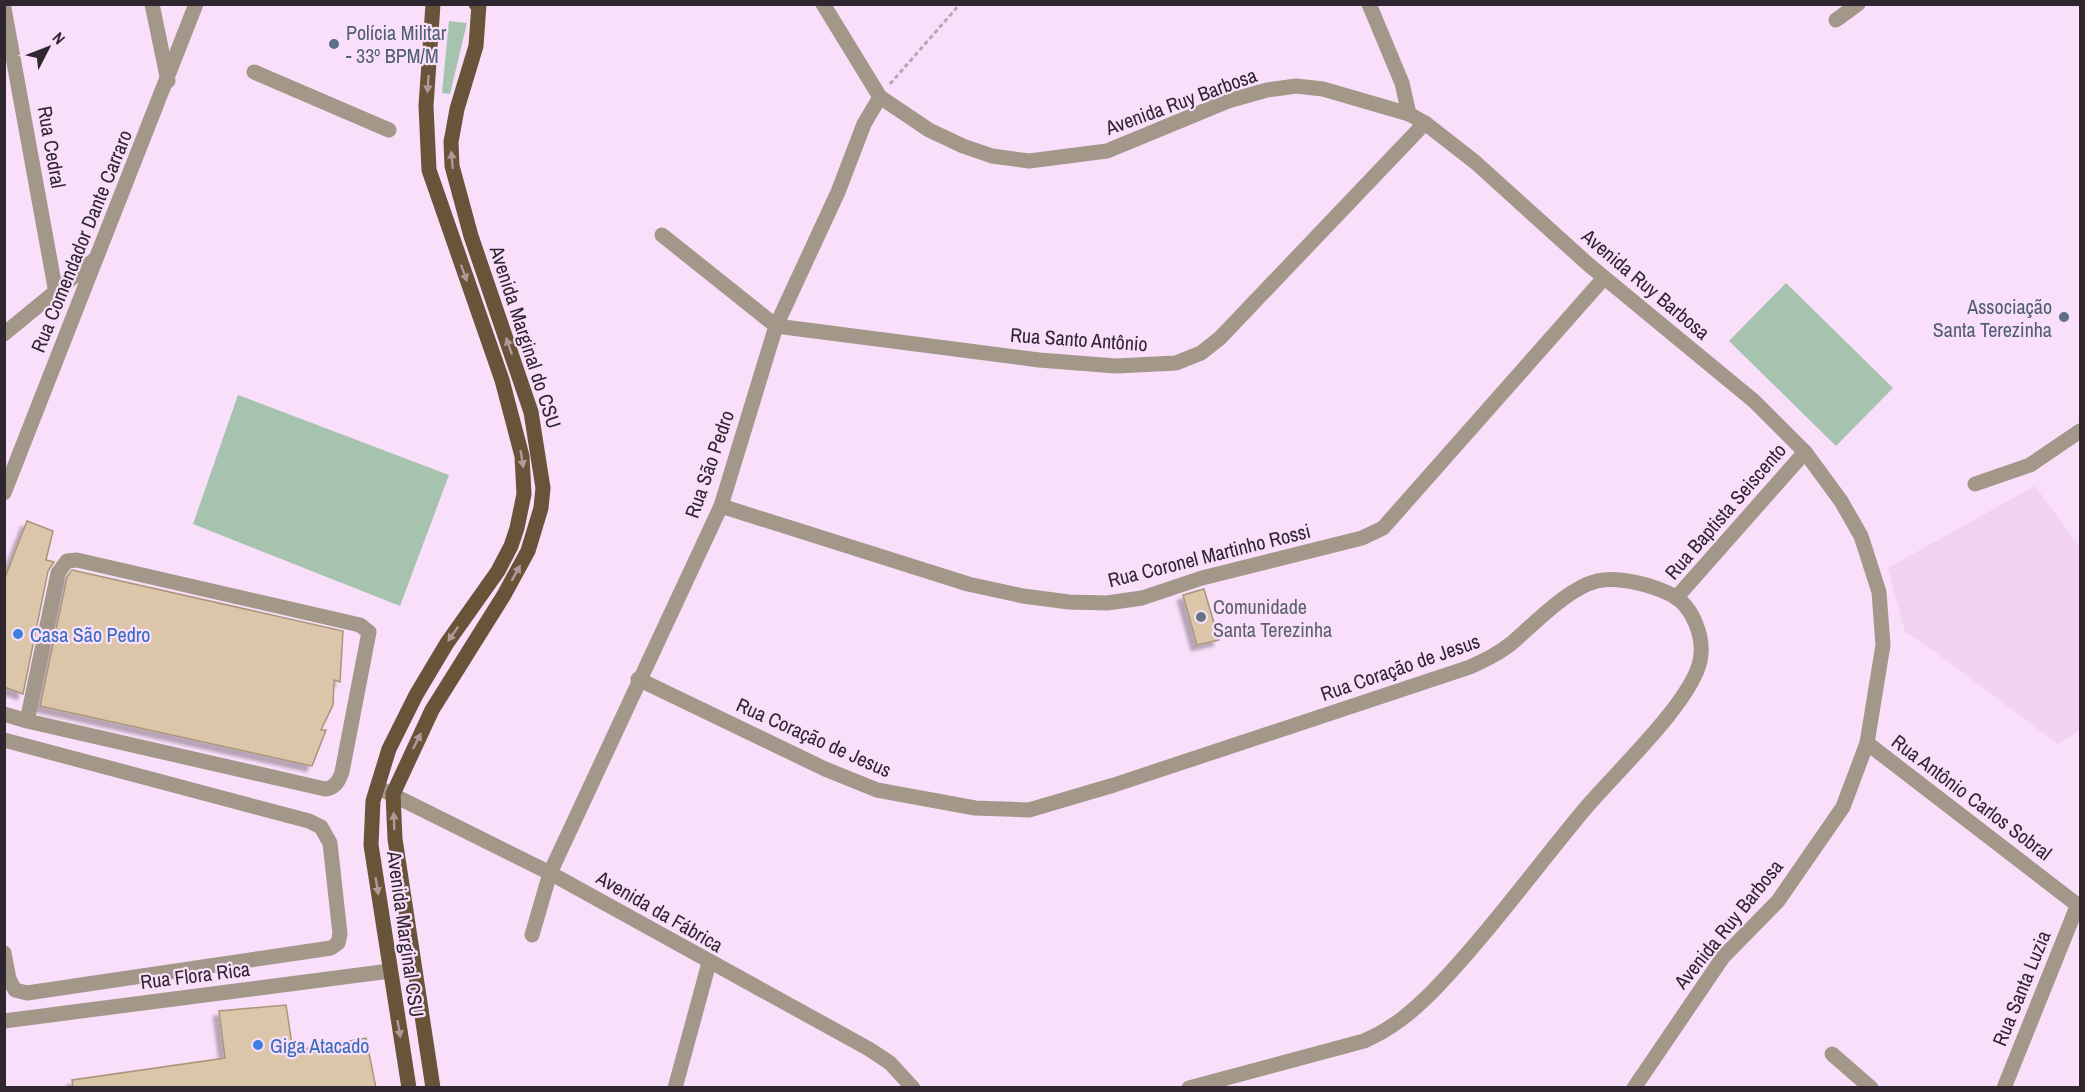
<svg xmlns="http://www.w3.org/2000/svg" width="2085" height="1092" font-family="'Archivo Narrow',sans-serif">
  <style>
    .built { fill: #f1d2f1 }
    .green { fill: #a5c3ae }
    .building { fill: #dbc6aa; stroke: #a9957a; stroke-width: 1.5; filter: url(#shadow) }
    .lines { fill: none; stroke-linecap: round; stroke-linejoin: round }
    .path { stroke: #b9a5b9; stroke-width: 3; stroke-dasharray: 4.5 3; stroke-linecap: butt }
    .minor { stroke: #a29788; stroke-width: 15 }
    .major { stroke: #675439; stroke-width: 15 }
    .oneway { fill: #b09a99 }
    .service-dot { fill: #5c6f8a; stroke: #f9dff9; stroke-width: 2 }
    .worship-dot { fill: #6b7280; stroke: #f9dff9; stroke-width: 2 }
    .shop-dot { fill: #3f7fe0; stroke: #f9dff9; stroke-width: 2 }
    .labels { text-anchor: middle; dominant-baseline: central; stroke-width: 4.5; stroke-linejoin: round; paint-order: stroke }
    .service-label { font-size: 20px; fill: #4e5e75; stroke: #f9dff9; text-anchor: start }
    .street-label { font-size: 20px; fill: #2f2630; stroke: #f9dff9 }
    .worship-label { font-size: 20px; fill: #5b616d; stroke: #f9dff9; text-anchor: start }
    .shop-label { font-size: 20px; fill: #366cbe; stroke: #f9dff9; text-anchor: start }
  </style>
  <defs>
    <filter id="shadow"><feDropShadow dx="-5.5" dy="5.5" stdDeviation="1.5" flood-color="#0004"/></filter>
  </defs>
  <rect width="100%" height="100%" fill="#f9dff9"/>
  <polygon class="built" points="2035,486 2080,548 2080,730 2058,744 1938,654 1905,632 1888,568"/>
  <g class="green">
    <polygon points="449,21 467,23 450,94 442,93"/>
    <polygon points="1786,283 1893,388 1836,446 1729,341"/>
    <polygon points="238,395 449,475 400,606 193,524"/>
  </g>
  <g class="building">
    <polygon points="27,521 53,531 46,560 54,562 48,571 23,694 4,687 4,580"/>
    <polygon points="72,570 343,631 340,682 334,680 333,705 321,730 326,730 312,766 40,706 67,577"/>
    <polygon points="1204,589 1219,640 1197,645 1183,595"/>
    <polygon points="286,1005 293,1051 366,1038 376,1088 73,1088 72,1080 225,1058 219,1011"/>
  </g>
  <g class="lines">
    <polyline class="path" points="890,84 960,4"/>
    <g class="minor">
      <polyline points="152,4 168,81"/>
      <polyline points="823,4 880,97 929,130 963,146 992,156 1029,161 1107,151 1228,101 1267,90 1296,86 1323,89 1409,114 1425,123 1475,162 1589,265 1754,401 1805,452 1841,501 1861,536 1879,592 1883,645 1867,743 1843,807 1778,901 1723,957 1634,1088"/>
      <polyline points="1369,4 1402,83 1409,114"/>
      <polyline points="4,8 56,293"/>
      <polyline points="1836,20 1858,4"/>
      <polyline points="254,72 389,130"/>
      <polyline points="662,235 776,326 1039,360 1116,366 1176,363 1201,353 1220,338 1425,123"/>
      <polyline points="4,334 94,260"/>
      <polyline points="1975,484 2030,465 2080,431"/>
      <polyline points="4,493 196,4"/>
      <polyline points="721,506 968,584 1023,596 1069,602 1107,603 1142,598 1202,578 1362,538 1383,528 1604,278"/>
      <polyline points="1676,598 1805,452"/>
      <path d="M638,679L825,769L877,790L975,808L1029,810L1114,785L1470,667C1485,660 1500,653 1513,642C1535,623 1568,588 1597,581C1619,576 1652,585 1672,595C1693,606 1705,638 1700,661C1691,703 1613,775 1584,810C1534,870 1487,935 1433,991C1412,1012 1392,1029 1364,1041L1189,1088"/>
      <path d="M4,714L27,721L325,789C335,788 339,781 342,772L369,632L360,625L77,560L67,561L58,573L27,721"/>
      <polyline points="4,740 309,821 321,827 330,843 340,934 338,943 331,948 27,993 15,990 9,979 4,953"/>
      <polyline points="1867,743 2080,907"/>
      <polyline points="383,790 550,873 869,1049 890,1063 913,1088"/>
      <polyline points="532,935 550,873 721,506 776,326 838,192 864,124 880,97"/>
      <polyline points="4,1021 390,971"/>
      <polyline points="1832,1054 1871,1088"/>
      <polyline points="675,1088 709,963"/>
      <polyline points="2004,1088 2078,904"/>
    </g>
    <g class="major">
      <polyline points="409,1088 371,845 373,801 389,749 416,695 447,643 498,571 511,546 517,528 524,494 522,456 502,380 429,170 426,106 433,4"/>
      <polyline points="433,1088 395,839 393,794 432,710 504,595 528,551 541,508 543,488 531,412 471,236 452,166 451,142 457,109 476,46 479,4 476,4"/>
    </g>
  </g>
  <defs><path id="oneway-solid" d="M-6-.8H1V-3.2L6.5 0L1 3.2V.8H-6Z" transform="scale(1.5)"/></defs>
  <g class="oneway">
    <use href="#oneway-solid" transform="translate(428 84) rotate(94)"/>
    <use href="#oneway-solid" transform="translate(452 160) rotate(-95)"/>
    <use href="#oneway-solid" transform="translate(464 273) rotate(70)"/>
    <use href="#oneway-solid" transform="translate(509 346) rotate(-109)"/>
    <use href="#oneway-solid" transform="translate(522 459) rotate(81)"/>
    <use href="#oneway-solid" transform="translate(516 573) rotate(-61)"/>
    <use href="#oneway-solid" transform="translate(453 634) rotate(125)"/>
    <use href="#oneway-solid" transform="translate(417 741) rotate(-63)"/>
    <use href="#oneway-solid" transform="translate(394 821) rotate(-92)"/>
    <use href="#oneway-solid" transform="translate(377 886) rotate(81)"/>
    <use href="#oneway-solid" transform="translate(399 1029) rotate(80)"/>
  </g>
  <g class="service-dot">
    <circle cx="334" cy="44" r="6"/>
    <circle cx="2064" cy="317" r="6"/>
  </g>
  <circle class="worship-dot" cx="1201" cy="617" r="6"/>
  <g class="shop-dot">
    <circle cx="18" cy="634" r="6"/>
    <circle cx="258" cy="1045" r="6"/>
  </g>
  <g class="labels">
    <g class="service-label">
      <text x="346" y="32">Polícia Militar<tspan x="346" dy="23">- 33º BPM/M</tspan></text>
      <text x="2052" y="306" text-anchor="end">Associação<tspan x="2052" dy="23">Santa Terezinha</tspan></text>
    </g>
    <g class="street-label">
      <text transform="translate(1181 101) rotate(-20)">Avenida Ruy Barbosa</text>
      <text transform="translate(52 147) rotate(80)">Rua Cedral</text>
      <text transform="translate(81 241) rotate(-68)">Rua Comendador Dante Carraro</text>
      <text transform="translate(1646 284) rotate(40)">Avenida Ruy Barbosa</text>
      <text transform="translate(526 337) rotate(72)">Avenida Marginal do CSU</text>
      <text transform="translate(1079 339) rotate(4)">Rua Santo Antônio</text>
      <text transform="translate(709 464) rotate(-71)">Rua São Pedro</text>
      <text transform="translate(1725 511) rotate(-49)">Rua Baptista Seiscento</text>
      <text transform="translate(1209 555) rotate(-14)">Rua Coronel Martinho Rossi</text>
      <text transform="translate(1400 667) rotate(-19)">Rua Coração de Jesus</text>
      <text transform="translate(814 737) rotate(24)">Rua Coração de Jesus</text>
      <text transform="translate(1972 797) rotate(37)">Rua Antônio Carlos Sobral</text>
      <text transform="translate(660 911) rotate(30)">Avenida da Fábrica</text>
      <text transform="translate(1728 924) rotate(-51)">Avenida Ruy Barbosa</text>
      <text transform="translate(406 934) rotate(82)">Avenida Marginal CSU</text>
      <text transform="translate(195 975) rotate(-7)">Rua Flora Rica</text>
      <text transform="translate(2021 988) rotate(-68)">Rua Santa Luzia</text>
    </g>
    <g class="worship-label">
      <text x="1213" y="606">Comunidade<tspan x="1213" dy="23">Santa Terezinha</tspan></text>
    </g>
    <g class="shop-label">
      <text x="30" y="634">Casa São Pedro</text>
      <text x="270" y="1045">Giga Atacado</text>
    </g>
  </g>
  <rect width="2085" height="1092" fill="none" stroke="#2f2630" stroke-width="12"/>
  <g transform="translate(48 48) rotate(48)" stroke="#f9dff9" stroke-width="4.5" paint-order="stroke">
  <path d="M0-4.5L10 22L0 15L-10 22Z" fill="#2f2630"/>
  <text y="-9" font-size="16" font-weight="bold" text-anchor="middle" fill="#2f2630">N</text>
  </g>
</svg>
